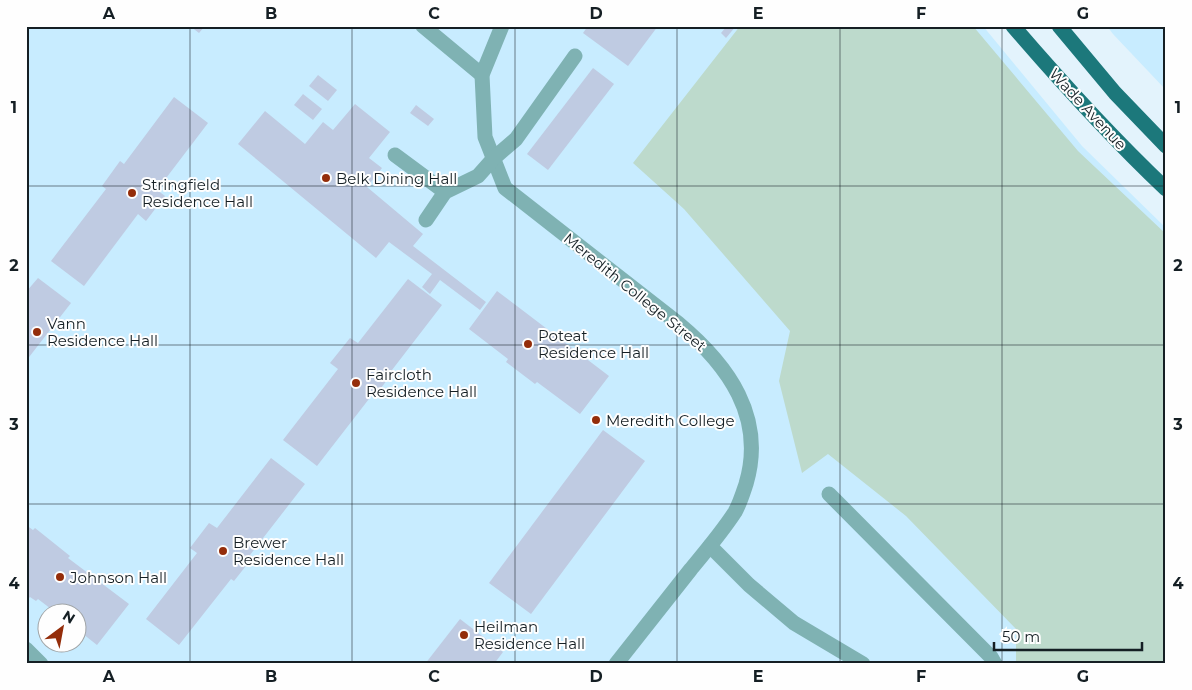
<svg xmlns="http://www.w3.org/2000/svg" width="1192" height="690" font-family="Montserrat,sans-serif">
  <style>
    .built { fill: #c8ecff; fill-rule: evenodd }
    .green { fill: #bddacc }
    .building { fill: #bfcbe2 }
    .lines { fill: none; stroke-linecap: round; stroke-linejoin: round }
    .minor { stroke: #7fb2b3; stroke-width: 15 }
    .major { stroke: #1c787b; stroke-width: 15 }
    .grid { fill: none; stroke: #151f24; stroke-width: 1; stroke-opacity: 0.55 }
    .poi-dot { fill: #942d0a; stroke: #fefefe; stroke-width: 2 }
    .labels { text-anchor: middle; dominant-baseline: central; stroke-width: 4; stroke-linejoin: round; paint-order: stroke }
    .street-label { font-size: 15px; fill: #151f24; stroke: #fefefe }
    .poi-label { font-size: 15px; fill: #151f24; stroke: #fefefe; text-anchor: start }
    .neatline { fill: none; stroke: #151f24; stroke-width: 2 }
    .grid-label { font-size: 16px; text-anchor: middle; font-weight: bold; fill: #151f24 }
  </style>
  <rect width="100%" height="100%" fill="#e3f3fc"/>
  <g class="built">
    <path d="M26,26H983L1082,146L1166,228V664H26ZM48,612H78V642H48Z"/>
    <polygon points="1107,26 1166,26 1166,90 1113,34"/>
  </g>
  <polygon class="green" points="740,26 973,26 1078,151 1166,234 1166,664 1016,664 1016,629 906,516 828,454 802,473 779,381 790,331 684,209 633,163"/>
  <g class="building">
    <polygon points="190,26 205,26 199,33"/>
    <polygon points="588,26 658,26 628,66 583,33"/>
    <polygon points="727,26 736,26 726,38 721,33"/>
    <polygon points="593,68 614,84 548,170 527,154"/>
    <polygon points="318,75 337,90 328,101 309,86"/>
    <polygon points="303,94 322,109 313,120 294,105"/>
    <polygon points="174,97 208,123 157,190 165,196 146,221 138,214 84,286 51,261 106,189 102,186 120,161 124,164"/>
    <polygon points="355,104 390,132 369,158 382,168 367,187 423,234 413,246 486,302 480,310 440,280 430,294 422,287 432,274 389,242 376,258 238,144 265,111 305,144 323,122 333,130"/>
    <polygon points="416,105 434,119 428,126 410,113"/>
    <polygon points="38,278 71,303 26,361 26,292"/>
    <polygon points="408,279 442,305 392,370 394,371 374,397 372,395 317,466 283,440 338,369 330,363 350,338 358,343"/>
    <polygon points="497,291 609,376 580,414 537,382 535,384 506,362 508,359 469,329"/>
    <polygon points="603,430 645,461 531,614 489,583"/>
    <polygon points="271,458 305,484 250,555 253,557 234,581 231,579 179,645 146,619 197,553 190,548 209,523 217,528"/>
    <polygon points="26,525 33,530 35,528 70,556 68,558 129,604 97,645 78,630 78,612 55,612 38,599 36,601 30,597 26,601"/>
    <polygon points="460,619 503,652 494,664 425,664"/>
  </g>
  <g class="lines">
    <g class="minor">
      <polyline points="423,26 482,75"/>
      <path d="M502,26L482,75L485,137L505,188L679,324C728,365 766,417 746,484C743,493 740,503 735,512C722,532 706,551 691,569C666,601 641,632 616,664"/>
      <polyline points="395,155 445,192"/>
      <polyline points="426,220 445,192 478,176 494,158 516,139 575,56"/>
      <polyline points="829,494 991,657 995,664"/>
      <polyline points="710,546 749,585 794,623 863,664"/>
      <polyline points="26,649 41,664"/>
    </g>
    <g class="major">
      <path d="M1013,26C1062,83 1112,138 1166,189"/>
      <polyline points="1059,26 1115,93 1166,146"/>
    </g>
  </g>
  <path class="grid" d="M190,26V664M352,26V664M515,26V664M677,26V664M840,26V664M1002,26V664M26,186H1166M26,345H1166M26,504H1166"/>
  <g class="poi-dot">
    <circle cx="326" cy="178" r="5"/>
    <circle cx="132" cy="193" r="5"/>
    <circle cx="37" cy="332" r="5"/>
    <circle cx="528" cy="344" r="5"/>
    <circle cx="356" cy="383" r="5"/>
    <circle cx="596" cy="420" r="5"/>
    <circle cx="223" cy="551" r="5"/>
    <circle cx="60" cy="577" r="5"/>
    <circle cx="464" cy="635" r="5"/>
  </g>
  <g class="labels">
    <g class="street-label">
      <text transform="translate(1088 109) rotate(47)">Wade Avenue</text>
      <text transform="translate(635 292) rotate(39)">Meredith College Street</text>
    </g>
    <g class="poi-label">
      <text x="336" y="178">Belk Dining Hall</text>
      <text x="142" y="184">Stringfield<tspan x="142" dy="17">Residence Hall</tspan></text>
      <text x="47" y="323">Vann<tspan x="47" dy="17">Residence Hall</tspan></text>
      <text x="538" y="335">Poteat<tspan x="538" dy="17">Residence Hall</tspan></text>
      <text x="366" y="374">Faircloth<tspan x="366" dy="17">Residence Hall</tspan></text>
      <text x="606" y="420">Meredith College</text>
      <text x="233" y="542">Brewer<tspan x="233" dy="17">Residence Hall</tspan></text>
      <text x="70" y="577">Johnson Hall</text>
      <text x="474" y="626">Heilman<tspan x="474" dy="17">Residence Hall</tspan></text>
    </g>
  </g>
  <rect width="1192" height="690" fill="none" stroke="#fefefe" stroke-width="55"/>
  <g transform="translate(62 628) rotate(32)"><circle r="24" fill="#fefefe" stroke="#a1a5a7"/>
  <path d="M0-4L9 19L0 12L-9 19Z" fill="#942d0a"/>
  <text y="-8" font-size="14" font-weight="bold" text-anchor="middle" fill="#151f24">N</text>
  </g>
  <path d="M994 642v8h148v-8" fill="none" stroke="#151f24" stroke-width="2.5"/>
  <text x="1002" y="642" font-size="15" fill="#151f24" stroke="#fefefe" stroke-width="4" paint-order="stroke">50 m</text>
  <rect x="28" y="28" width="1136" height="634" class="neatline"/>
  <g class="grid-label">
    <text x="109" y="19">A</text>
    <text x="271" y="19">B</text>
    <text x="434" y="19">C</text>
    <text x="596" y="19">D</text>
    <text x="758" y="19">E</text>
    <text x="921" y="19">F</text>
    <text x="1083" y="19">G</text>
    <text x="14" y="113">1</text>
    <text x="1178" y="113">1</text>
    <text x="14" y="271">2</text>
    <text x="1178" y="271">2</text>
    <text x="14" y="430">3</text>
    <text x="1178" y="430">3</text>
    <text x="14" y="589">4</text>
    <text x="1178" y="589">4</text>
    <text x="109" y="682">A</text>
    <text x="271" y="682">B</text>
    <text x="434" y="682">C</text>
    <text x="596" y="682">D</text>
    <text x="758" y="682">E</text>
    <text x="921" y="682">F</text>
    <text x="1083" y="682">G</text>
  </g>
</svg>
